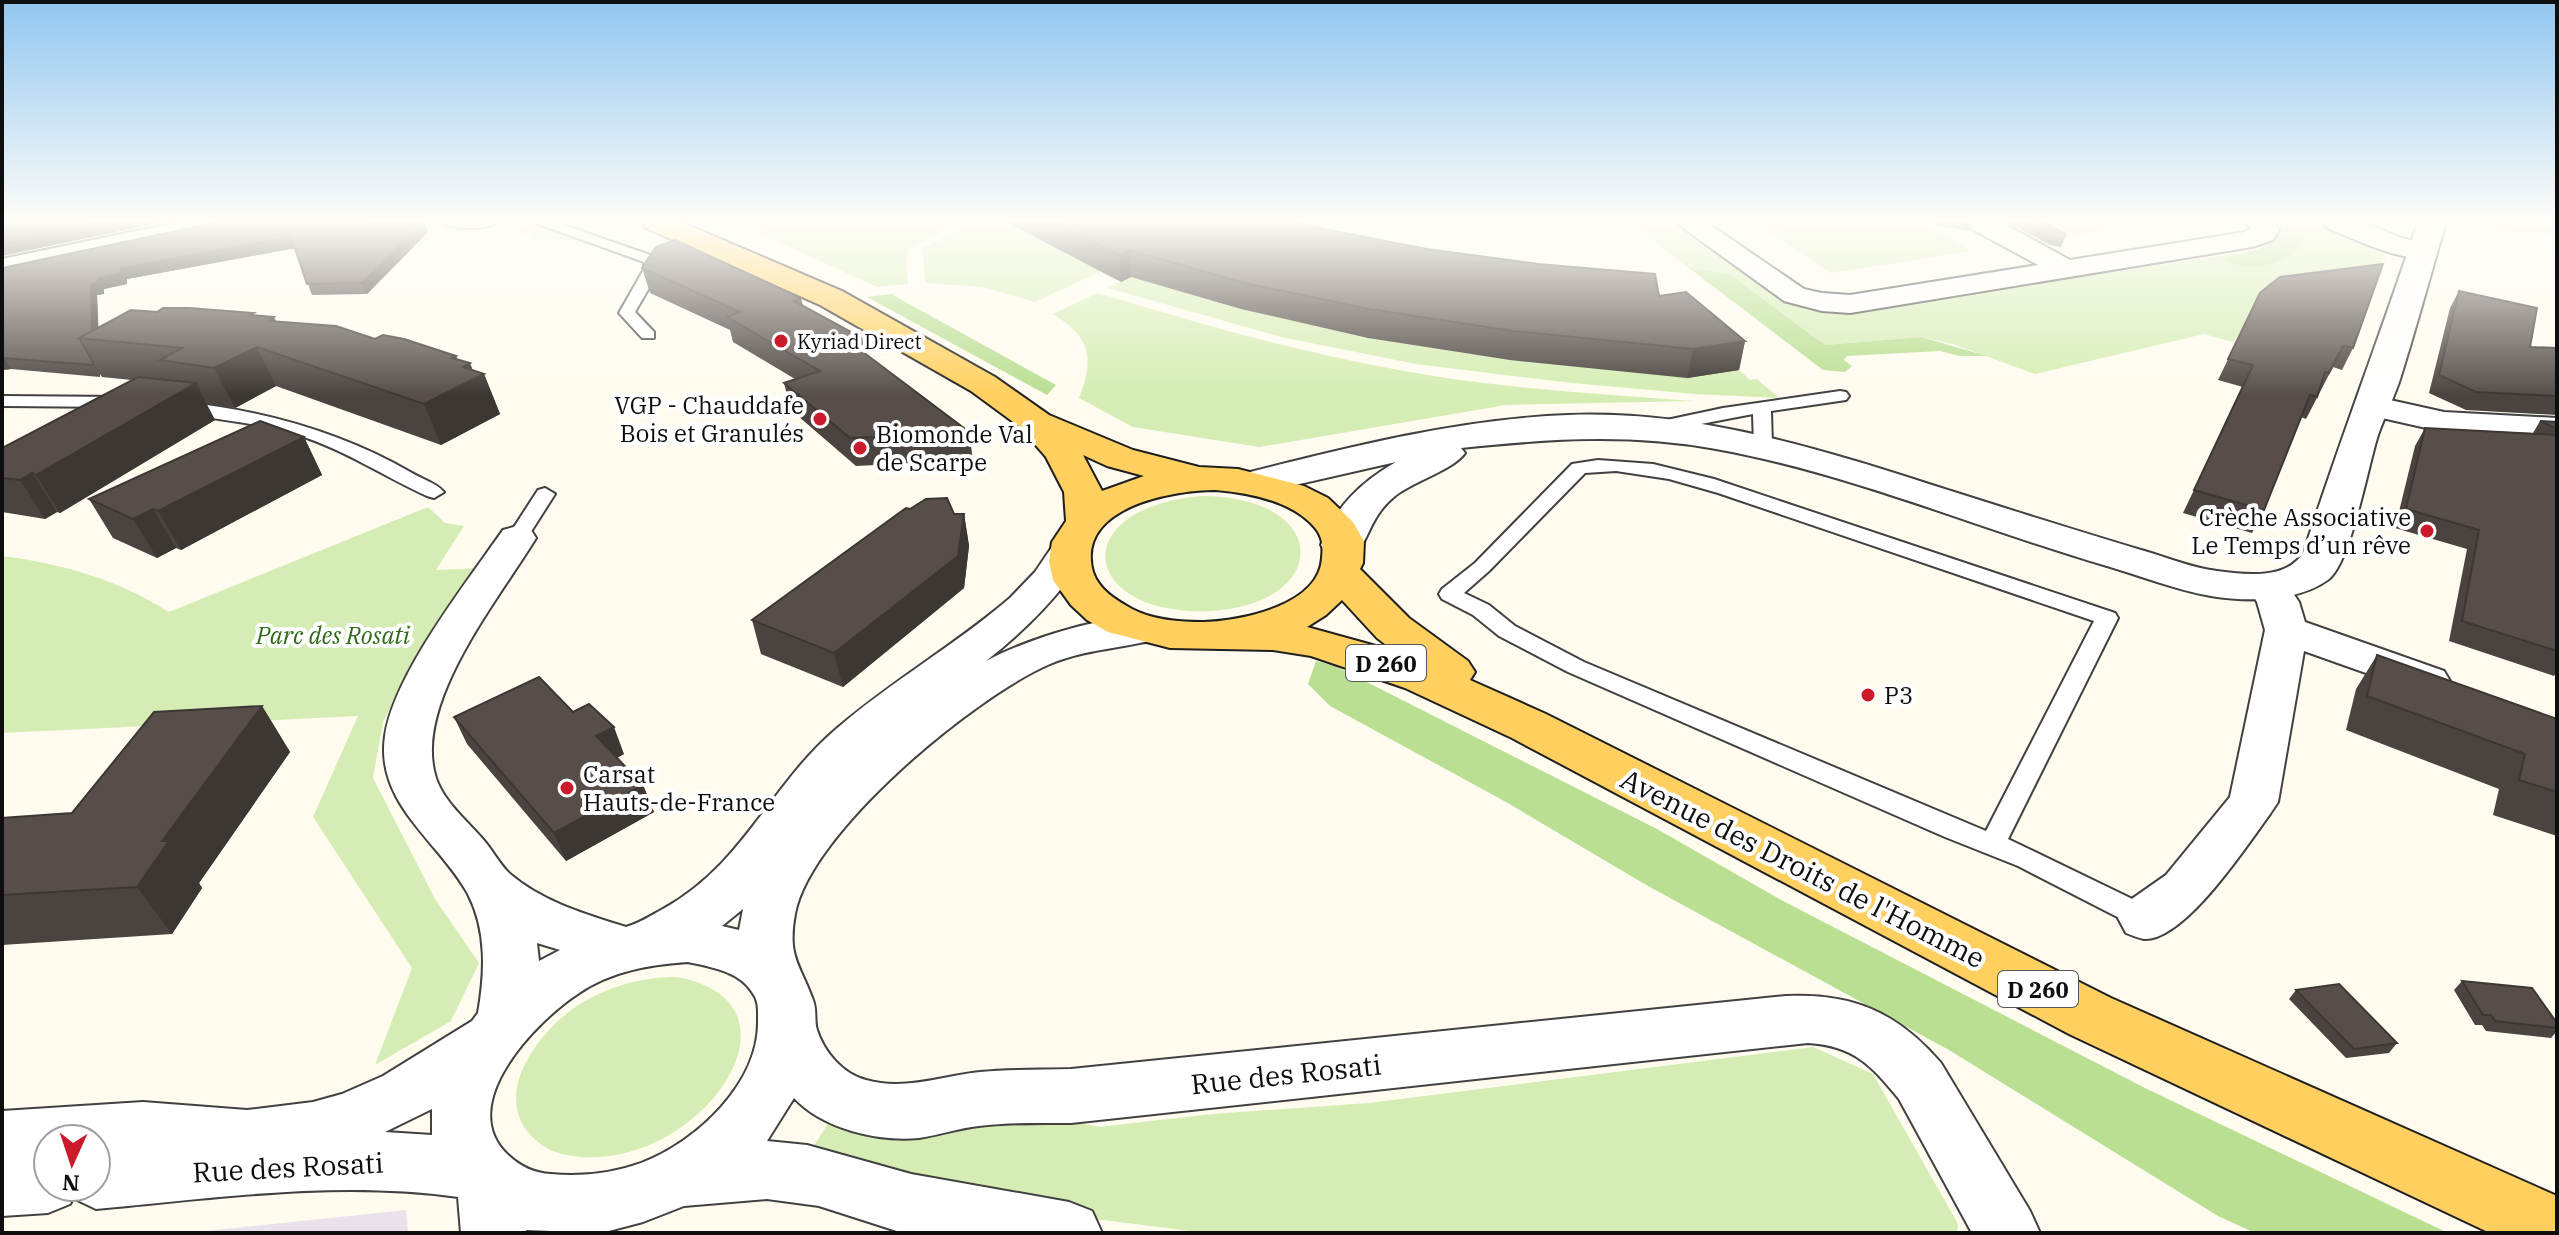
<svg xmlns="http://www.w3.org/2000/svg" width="2559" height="1235" font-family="'IBM Plex Serif',serif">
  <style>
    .industrial { fill: #ebe1ed }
    .green { fill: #d5edb4 }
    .forest { fill: #b9df92 }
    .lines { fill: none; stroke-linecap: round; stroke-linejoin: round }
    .service-casing { stroke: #414141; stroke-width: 4 }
    .minor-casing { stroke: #414141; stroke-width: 4 }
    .tertiary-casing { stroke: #414141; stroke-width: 4 }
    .primary-casing { stroke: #1f1f1f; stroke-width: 4 }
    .service { fill: #fff; fill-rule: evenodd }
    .minor { fill: #fff; fill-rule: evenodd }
    .tertiary { fill: #fff; fill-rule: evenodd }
    .primary { fill: #ffd05f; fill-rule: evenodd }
    .wall { fill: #4b433f }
    .shaded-wall { fill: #3d3733 }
    .building { fill: #574e49; stroke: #3d3733; stroke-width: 2 }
    .poi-dot { fill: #ca1a2b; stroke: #fff; stroke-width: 3 }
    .labels { text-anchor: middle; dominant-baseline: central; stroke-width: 8; stroke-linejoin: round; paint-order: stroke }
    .far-poi-label { font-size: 20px; fill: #0e0e0e; stroke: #fff; text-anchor: start }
    .shield { fill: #fff; stroke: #565656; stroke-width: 2 }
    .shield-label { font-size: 22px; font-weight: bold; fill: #0e0e0e }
    .poi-label { font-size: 24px; fill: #0e0e0e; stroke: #fff; text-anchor: start }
    .park-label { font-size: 24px; font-style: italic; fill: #2e6b18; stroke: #fff }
    .near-street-label { font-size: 28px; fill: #0e0e0e; stroke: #fff }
  </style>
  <rect width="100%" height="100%" fill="#fffbef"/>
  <polygon class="industrial" points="406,1210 408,1233 186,1233"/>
  <g class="green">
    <polygon points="816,222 948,222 941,232 910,248 906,259 908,284 877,287 742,225"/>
    <polygon points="960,222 1006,222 1047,243 1108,268 1035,302 983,287 925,283 923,249 954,233"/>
    <polygon points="1629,222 1672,222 1775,297 1811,305 1857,309 1896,306 2264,249 2278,238 2272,222 2317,222 2383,251 2385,256 2379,266 2250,317 2233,342 2204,334 2035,374 1953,344 1921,337 1825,345 1729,274 1689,268"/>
    <polygon points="1754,222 1920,222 1971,251 1831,273"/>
    <polygon points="2039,222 2162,222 2067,237"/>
    <polygon points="2453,222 2557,222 2557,234 2469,230"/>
    <polygon points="529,224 584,240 528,241 533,234 515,234 521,226"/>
    <path d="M1131,277C1282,321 1432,354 1588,367C1639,371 1688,378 1739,370L1750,380L1757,379L1779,398L1695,394L1572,383L1416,364L1281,337L1108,288Z"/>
    <path d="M1098,293C1212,328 1327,360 1446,378C1528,390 1611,395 1694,401L1506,405L1259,447L1133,427L1079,398C1095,358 1090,335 1052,314Z"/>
    <path d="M1202,496C1334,497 1330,605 1210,611C1080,616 1064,508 1202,496Z"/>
    <path d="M428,507L445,523L464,526L436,570L483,568L404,683L383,722L373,778L435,899L479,963L451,1021L375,1065L412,968L313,817L358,716L2,733V556C63,564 117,579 169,612Z"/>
    <path d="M677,977C823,1004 690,1184 562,1154C548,1151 536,1142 527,1131C495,1089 540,1032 574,1008C605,987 640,977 677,977Z"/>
    <polygon points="1813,1047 1873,1074 1958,1224 1957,1233 1206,1233 936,1199 804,1161 831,1119 1061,1119 1099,1127 1212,1114 1369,1103"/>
  </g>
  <g class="forest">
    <path d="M2272,222H2299L2307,228C2304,237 2300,249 2291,255C2272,267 2245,272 2225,260C2244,251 2263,252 2278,237Z"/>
    <polygon points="1689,268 1729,274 1825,345 1921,337 1987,356 1959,356 1940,351 1847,356 1844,360 1852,366 1845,372 1823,370"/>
    <polygon points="891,294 1056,385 1047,395 867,297"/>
    <polygon points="1316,661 1335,666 1657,829 1783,901 2145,1088 2448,1233 2255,1233 2218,1216 1949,1050 1648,886 1506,802 1330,706 1308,684"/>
  </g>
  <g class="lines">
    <g class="service-casing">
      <g id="service">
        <path d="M441,222H498C486,230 453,230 441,222Z"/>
        <polygon points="533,222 555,222 656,257 660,269 635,312 654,332 654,338 642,338 619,313 644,269 644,262"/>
        <polygon points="1840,391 1846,392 1849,396 1846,400 1771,411 1772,446 1763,452 1754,446 1753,414 1654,433 1645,428 1648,424 1723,408"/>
        <polygon points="2,396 121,397 130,402 121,407 2,406"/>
        <path d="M183,402C265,411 341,432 412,473C422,479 436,483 444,492L434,498L427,496C383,476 345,450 298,435C258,422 217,421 177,411L174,407L177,403Z"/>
        <path d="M1598,460L1653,464L1714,479L2115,613L2118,618L2008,839L2155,910L2159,918L2155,926L2145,929L2135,926L2018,866L1945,837L1568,672L1499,636L1473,615L1442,599L1439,594L1442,589L1475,563L1572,464ZM1616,471L1669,479L1718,493L2094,621L1986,831L1584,662L1515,626L1489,605L1464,593L1489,571L1585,473Z"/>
        <polygon points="545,488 555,494 527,538 524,542 510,542 507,538 538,490"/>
      </g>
    </g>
    <g class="minor-casing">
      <g id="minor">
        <polygon points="1675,222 1706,222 1804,289 1822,293 1850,295 2038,265 1970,228 1967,222 2001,222 2070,260 2245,232 2251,229 2246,222 2273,222 2279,230 2273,240 2252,247 1850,313 1822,311 1784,301"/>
        <path d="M2324,222H2362L2402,238L2433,245L2437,251L2433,257C2404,264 2355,239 2327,228Z"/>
        <polygon points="2372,396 2444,412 2557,418 2557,438 2444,432 2360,413 2355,406 2360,399"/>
        <path d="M517,526L531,530L536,538C499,599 412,704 436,778C443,800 465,819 480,836C491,847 499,864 510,874C543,902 585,914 626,927C638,924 652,915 663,909C743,865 769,787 835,730C890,682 954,646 1010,598L1035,572L1056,541L1070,537L1084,541L1090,549C1061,594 1028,628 986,661C1025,640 1118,608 1162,620L1168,629L1162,638C1125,648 1085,649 1050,664C975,696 810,832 795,914C787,957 800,964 813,1000C817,1010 814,1021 817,1030C824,1052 843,1074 866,1080C905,1091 942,1076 980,1072C1010,1069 1041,1070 1071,1069L1786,996C1853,993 1897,1012 1941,1063L2030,1211L2040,1233H1972L1899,1099C1871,1065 1854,1046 1808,1043L1071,1123C1041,1123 1009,1122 979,1126C959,1128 939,1135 919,1138C878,1142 823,1129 794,1098L767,1141L807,1145L911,1174L1069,1202L1092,1211L1102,1233H903L819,1206L767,1199L684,1206L643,1222L601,1233L526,1230L527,1233H461L458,1197C338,1180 216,1198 96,1209L73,1198L70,1204L48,1213L2,1216V1111L143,1102L247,1110L313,1102L342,1094L383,1076L472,1021L478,1013C485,973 487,931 468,894C439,841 375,804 385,736C394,674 467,582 503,530ZM743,909L739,930L722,926ZM537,943L560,950L539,961ZM688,962C710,967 739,971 752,992C759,1001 758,1010 758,1021C759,1083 697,1142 641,1163C613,1173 581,1177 551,1174C534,1173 521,1167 508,1155C454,1105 536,1021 579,993C612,971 648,965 688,962ZM432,1109V1135L385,1132ZM48,1139H96V1187H48Z"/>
        <path d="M2268,574L2282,577L2299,602L2305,622L2444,671L2450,681L2444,691L2428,695L2304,651L2278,802L2270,814C2247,845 2185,941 2144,939C2139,938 2131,935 2126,933L2118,918L2126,903L2166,875L2230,797L2265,630L2257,602L2248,586L2254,577Z"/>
      </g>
    </g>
    <g class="tertiary-casing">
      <g id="tertiary">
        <polygon points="179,222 235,222 231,228 221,230 2,277 2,259"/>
        <path d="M2418,222H2446C2431,273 2417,325 2401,376C2395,396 2385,415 2378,435C2368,466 2351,561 2329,579C2299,602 2247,602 2211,596C2176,590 2141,576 2107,566C1977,528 1849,473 1716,449C1627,433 1549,439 1461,448L1465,453C1453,470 1414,481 1395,496C1372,515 1371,532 1357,554L1342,557L1327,554L1321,545C1335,507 1361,482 1396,462L1256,494L1242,490L1237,482L1242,474C1349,447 1459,419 1568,415C1701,410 1827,451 1951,491C2014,511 2077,531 2141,550C2166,557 2192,568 2217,571C2245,575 2289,580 2304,551C2340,440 2381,333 2418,222Z"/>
      </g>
    </g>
    <g class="primary-casing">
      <path id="primary" d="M642,222H681L842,291L995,377L1049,415L1133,450L1199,467L1238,469L1304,486L1328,498L1353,522L1364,541L1363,563L1360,569L1409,618L1468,661L1475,672L1470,680L1546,714L2111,998L2557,1196V1233H2490L2069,1034L1512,738L1405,688L1311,656L1273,650L1170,648L1108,632L1087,620L1071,605L1053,580L1049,561L1052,542L1066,521L1064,492L1046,457L1020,427L971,391L820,305L646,228ZM1083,455L1107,466L1144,476L1102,491ZM1216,490C1249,493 1294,501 1316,529C1323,538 1323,547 1322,558C1319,606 1240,621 1203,622C1179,622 1153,620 1132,609C1116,600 1099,590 1093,572C1075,507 1172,490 1216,490ZM1342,600L1377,638L1394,651L1307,627L1326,615Z"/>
    </g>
    <use href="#service" class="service"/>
    <use href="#minor" class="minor"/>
    <use href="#tertiary" class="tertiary"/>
    <use href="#primary" class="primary"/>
  </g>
  <g class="wall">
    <polygon points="1006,222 1297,222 1324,229 1427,249 1659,296 1745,341 1739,370 1687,378 1510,360 1368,338 1241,309 1131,277 1121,282"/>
    <polygon points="1930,222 1971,222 1972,224 1970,231 1936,225"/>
    <polygon points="2007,222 2044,222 2066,234 2061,247 2050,245"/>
    <polygon points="428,232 367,294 312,295 295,248 127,279 127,284 104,289 104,294 97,295 98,328 157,312 274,317 276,321 375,339 456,356 457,359 473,370 484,374 500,414 441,445 276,386 235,408 206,404 215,420 60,513 57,512 45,519 2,512 2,448 132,380 102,377 100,374 100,377 11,369 2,370 2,268"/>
    <polygon points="642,268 801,298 803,306 862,338 866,354 969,432 973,460 856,466 791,410 784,383 795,379 733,342 730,330 650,293"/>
    <polygon points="2459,291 2530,347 2557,348 2557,415 2466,410 2429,393 2450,308"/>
    <polygon points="2260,293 2353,348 2342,370 2333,367 2306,419 2301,417 2264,510 2252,533 2183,513 2243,387 2218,380"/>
    <polygon points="2540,421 2557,422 2557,672 2554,676 2449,641 2467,549 2395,528 2415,446 2425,428 2533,433"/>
    <polygon points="304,437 322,475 181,550 176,548 157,558 113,538 89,499"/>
    <polygon points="910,509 954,514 964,514 969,546 964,588 843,687 761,654 752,620"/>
    <polygon points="2377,655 2557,719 2557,836 2493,815 2499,789 2346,730 2356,689"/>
    <polygon points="262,706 290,752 199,883 202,888 172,934 2,945 2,818 72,813"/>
    <polygon points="573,712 624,754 617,758 643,785 654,812 566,861 467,744 454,717"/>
    <polygon points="2462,981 2557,1028 2557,1031 2551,1038 2486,1031 2482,1025 2475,1025 2454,990"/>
    <polygon points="2296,990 2397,1043 2389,1053 2346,1058 2289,999"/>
  </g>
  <g class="shaded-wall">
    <polygon points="107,222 163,222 2,256 2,244"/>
    <polygon points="424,222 428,232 367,294 362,283"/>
    <polygon points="291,237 296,248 127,279 127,284 104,289 104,294 97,295 99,340 92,339 91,284 98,278 121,268"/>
    <polygon points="1130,250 1131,277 1121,282 1119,255"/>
    <polygon points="862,338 868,364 851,343"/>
    <polygon points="1745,341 1739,370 1687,378 1693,349"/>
    <polygon points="257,347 276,386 235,408 214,368"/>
    <polygon points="456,356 466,383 463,367 470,363 476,378 484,374 500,414 441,445 424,404 452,358"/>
    <polygon points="2,358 4,358 11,369 2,370"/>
    <polygon points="196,383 215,420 60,513 36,475"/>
    <polygon points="304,437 322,475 181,550 158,511"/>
    <polygon points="32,473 57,512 45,519 20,480"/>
    <polygon points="153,509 176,548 157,558 133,519"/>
    <polygon points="964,514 969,546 964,588 843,687 834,653"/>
    <polygon points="262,706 290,752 199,883 202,888 172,934 137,887 162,841"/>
    <polygon points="614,727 624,754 607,763 596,736"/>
    <polygon points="643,785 654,812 566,861 554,833"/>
  </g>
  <g class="building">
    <polygon points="2,222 107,222 2,244"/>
    <polygon points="218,222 372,222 370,223 424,222 362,283 307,284 291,237 121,268 121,273 98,278 98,282 91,284 92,331 79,338 93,362 93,365 2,358 2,268"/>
    <polygon points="1055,222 1297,222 1324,229 1427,249 1538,264 1655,274 1659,296 1686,292 1745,341 1693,349 1513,331 1369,309 1240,282 1130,250 1119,255"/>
    <polygon points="2023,222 2044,222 2066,234 2063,240 2052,238"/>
    <polygon points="675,240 801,298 794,301 862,338 851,343 969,432 850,438 784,383 820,371 727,317 740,312 642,268 656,247"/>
    <polygon points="2383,264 2353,348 2343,346 2329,373 2325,372 2317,397 2310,395 2264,510 2194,490 2253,365 2228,359 2260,293 2280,277"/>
    <polygon points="2459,291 2537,308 2530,347 2557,348 2557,396 2476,392 2439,375"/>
    <polygon points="163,308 189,308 254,313 251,315 274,317 269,321 336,326 375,339 383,335 404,339 456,356 452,358 470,363 463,367 484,374 424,404 257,347 214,368 160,360 182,348 79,338 131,310 157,312"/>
    <polygon points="138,377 196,383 36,475 32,473 20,480 2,478 2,448"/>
    <polygon points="260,421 304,437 158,511 153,509 133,519 89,499"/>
    <polygon points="2540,421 2557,422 2557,429"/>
    <polygon points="2425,428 2557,435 2557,651 2462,621 2479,530 2406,509"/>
    <polygon points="947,498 954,514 964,514 958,556 834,653 752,620 906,508 910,509 926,499"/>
    <polygon points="2377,655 2557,719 2557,792 2519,780 2525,754 2367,696"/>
    <polygon points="539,677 573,712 589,704 614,727 596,736 643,785 554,833 454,717"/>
    <polygon points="262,706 162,841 169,841 137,887 2,895 2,818 72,813 154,712"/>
    <polygon points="2462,981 2532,988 2557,1023 2557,1028 2495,1021 2491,1015 2483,1015"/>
    <polygon points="2339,984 2397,1043 2354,1049 2296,990"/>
  </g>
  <linearGradient id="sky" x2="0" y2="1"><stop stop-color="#91c6f0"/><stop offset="0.56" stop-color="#fffdf8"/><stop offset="1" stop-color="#fffdf8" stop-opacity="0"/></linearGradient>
  <rect width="2559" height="395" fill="url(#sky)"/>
  <g class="poi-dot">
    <circle cx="781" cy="341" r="8"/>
    <circle cx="820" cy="419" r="8"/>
    <circle cx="860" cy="448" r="8"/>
    <circle cx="2427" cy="531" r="8"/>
    <circle cx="1868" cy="695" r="8"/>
    <circle cx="567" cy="788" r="8"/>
  </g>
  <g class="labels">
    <g class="far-poi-label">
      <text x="797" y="341">Kyriad Direct</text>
    </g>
    <g class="shield">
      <rect x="1346" y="645" width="80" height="36" rx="6"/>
      <rect x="1998" y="971" width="80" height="36" rx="6"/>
    </g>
    <g class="shield-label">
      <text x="1386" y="663">D 260</text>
      <text x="2038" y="989">D 260</text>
    </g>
    <g class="poi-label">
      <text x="804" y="405" text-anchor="end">VGP - Chauddafe<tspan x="804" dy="28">Bois et Granulés</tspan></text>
      <text x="876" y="434">Biomonde Val<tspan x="876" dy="28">de Scarpe</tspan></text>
      <text x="2411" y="517" text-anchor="end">Crèche Associative<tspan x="2411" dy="28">Le Temps d’un rêve</tspan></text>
      <text x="1884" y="695">P3</text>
      <text x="583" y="774">Carsat<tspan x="583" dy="28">Hauts-de-France</tspan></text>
    </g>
    <g class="park-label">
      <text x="333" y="635">Parc des Rosati</text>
    </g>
    <g class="near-street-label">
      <text transform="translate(1803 868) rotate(27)">Avenue des Droits de l'Homme</text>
      <text transform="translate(1286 1074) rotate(-6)">Rue des Rosati</text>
      <text transform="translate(288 1167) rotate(-3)">Rue des Rosati</text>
    </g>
  </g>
  <rect width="2559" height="1235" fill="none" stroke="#0e0e0e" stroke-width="8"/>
  <g transform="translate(72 1163) rotate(183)"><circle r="38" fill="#ffffff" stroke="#9f9f9f" stroke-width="2"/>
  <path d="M0-6L14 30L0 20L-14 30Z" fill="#ca1a2b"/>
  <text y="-12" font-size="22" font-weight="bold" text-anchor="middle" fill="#0e0e0e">N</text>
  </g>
</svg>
